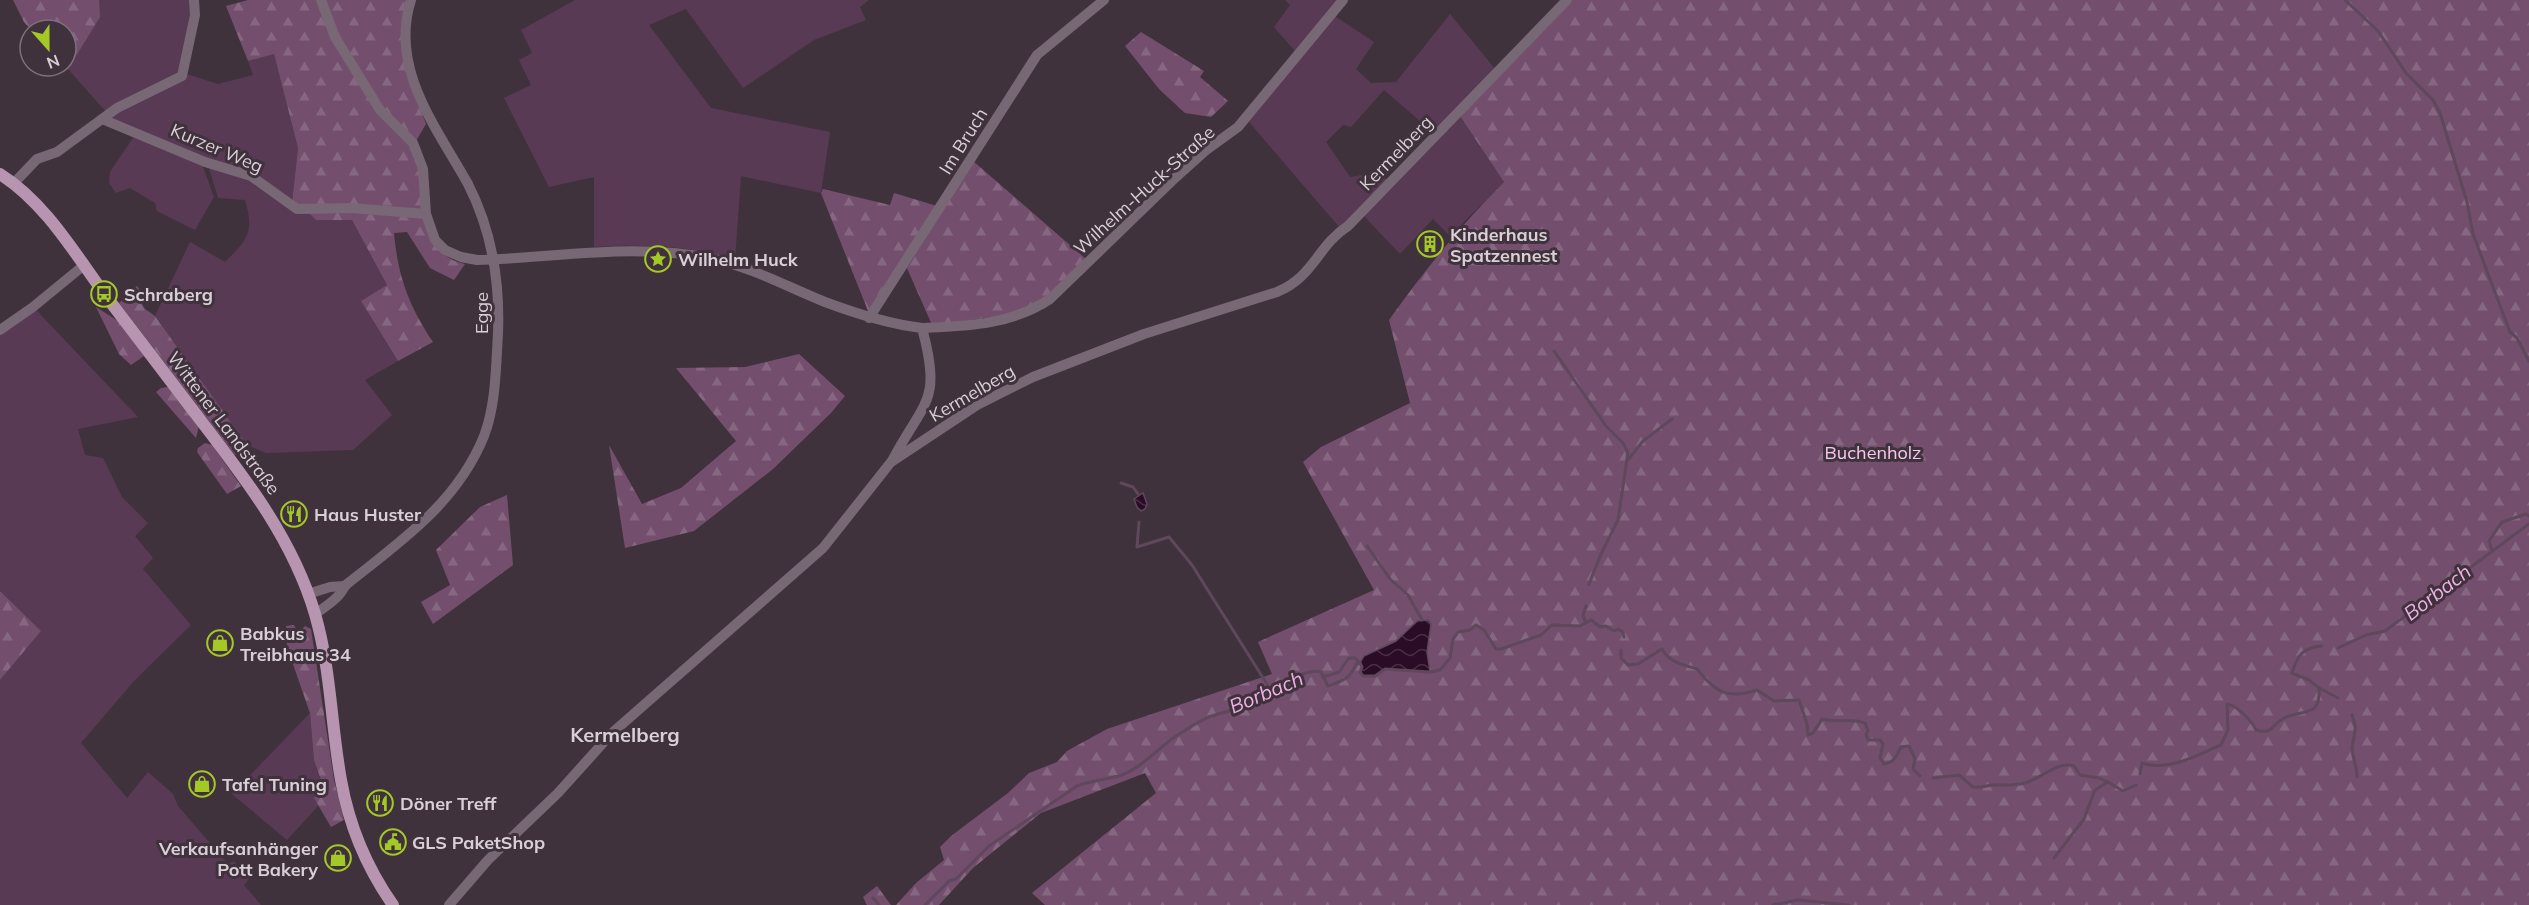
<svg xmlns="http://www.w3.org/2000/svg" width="2529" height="905" font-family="Mulish,sans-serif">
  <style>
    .grass { fill: #593a54 }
    .forest { fill: url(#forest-firs); fill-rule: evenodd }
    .water { fill: url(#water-waves); stroke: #5f475c; stroke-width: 1.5 }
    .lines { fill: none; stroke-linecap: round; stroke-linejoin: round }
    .stream { stroke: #5f475c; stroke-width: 3 }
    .minor { stroke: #786774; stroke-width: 10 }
    .major { stroke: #b795b1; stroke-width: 12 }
    .labels { text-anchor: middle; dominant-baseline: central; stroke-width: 6; stroke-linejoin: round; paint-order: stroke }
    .street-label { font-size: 18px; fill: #d9d0d7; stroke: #40323d }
    .poi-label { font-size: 18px; font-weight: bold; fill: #d9d0d7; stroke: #40323d; text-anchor: start }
    .park-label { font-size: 18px; fill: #f8c7ef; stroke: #40323d }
    .water-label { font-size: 20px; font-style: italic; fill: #eeb1e4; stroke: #40323d }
    .neighbourhood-label { font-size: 20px; font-weight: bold; fill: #d9d0d7; stroke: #40323d }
  </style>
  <defs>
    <pattern id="forest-firs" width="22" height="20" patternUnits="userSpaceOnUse" patternTransform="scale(1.5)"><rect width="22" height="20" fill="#734f6d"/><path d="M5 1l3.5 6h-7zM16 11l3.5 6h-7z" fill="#866781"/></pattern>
    <pattern id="water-waves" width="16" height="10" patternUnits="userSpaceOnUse" patternTransform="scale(1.5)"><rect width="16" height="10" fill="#2b0c27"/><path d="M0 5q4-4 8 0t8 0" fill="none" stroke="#492e46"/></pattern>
  </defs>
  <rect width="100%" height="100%" fill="#40323d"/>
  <g class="grass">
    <polygon points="99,0 191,0 192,15 182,70 107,113 68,69 99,17"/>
    <path d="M575,0H869L860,7L866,20L814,40L743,88L686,9L649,25L711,108L830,132L821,193L741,176L735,260C691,245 640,244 594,247V177L549,187L504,98L531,85L519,60L532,53L521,30Z"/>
    <polygon points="1285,0 1339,0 1295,51 1274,27 1290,5"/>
    <polygon points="1450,14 1496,70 1435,134 1384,90 1351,127 1343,125 1326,142 1350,177 1375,173 1388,180 1340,228 1249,122 1333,15 1374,42 1356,69 1371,83 1396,82"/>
    <polygon points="274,54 298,148 292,203 205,158 108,118 186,74 218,84 253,75 248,61"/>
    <polygon points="1460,116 1504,182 1464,222 1452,238 1433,219 1400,254 1363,215"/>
    <polygon points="135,135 202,164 214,197 195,230 157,211 155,203 130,188 116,193 109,183 110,172"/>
    <path d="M208,165L248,178L309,213L316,220H352L387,285L361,301L398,361L365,380L392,415L353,450L266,453L247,445L155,316L190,242L225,262C247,240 255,233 245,200L218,198Z"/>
    <polygon points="36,310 138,417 78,429 85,455 103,458 122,497 148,523 135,536 153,558 143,569 191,625 134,681 81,743 127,798 148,772 173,794 178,806 228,864 234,861 249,879 244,885 261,905 0,905 0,680 41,631 0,591 0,335"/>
    <polygon points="310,713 314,760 322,784 314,798 319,805 287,840 232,794"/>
  </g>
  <g class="forest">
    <polygon points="13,0 99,0 100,17 68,69 65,66 66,30 31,30 24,22"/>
    <path d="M248,0H407L406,73L426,124L416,141L432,242C441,253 450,261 465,264L454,280L430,268L407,232L394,233C398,277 409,306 433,342L398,361L361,301L387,285L352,220H316L309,213L292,203L298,148L274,54L248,61L226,6Z"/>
    <path d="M1572,0H2529V905H1045L1032,893L1156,793L1145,773L1041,813L973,868L939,905H896L916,883L944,860L940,847L951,836L1008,793L1029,773L1057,762L1067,751L1107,729L1272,674L1258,642L1374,590L1303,462L1321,447L1410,403L1389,320C1424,271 1461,225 1504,182L1460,116ZM1417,621L1431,624L1427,652L1430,671L1385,669L1375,676L1360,672L1362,667L1410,629Z"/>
    <polygon points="1141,32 1204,71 1200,77 1228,101 1211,117 1185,113 1159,89 1125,46"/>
    <polygon points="973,161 1087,260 1060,288 1017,314 932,325 907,268"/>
    <polygon points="823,189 890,205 894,193 937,206 868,311 821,193"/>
    <polygon points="137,286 143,293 139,299 145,309 155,316 247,445 235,455 119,303"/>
    <polygon points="96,307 121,323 144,356 131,365 119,354"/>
    <polygon points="799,354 845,396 831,413 773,469 694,531 625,548 609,445 642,504 681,488 736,441 676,368 745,367"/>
    <polygon points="168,387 199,426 196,438 156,392 161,388"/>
    <polygon points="205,443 212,445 241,486 227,494 197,452 198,448"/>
    <polygon points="507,495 513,565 433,624 421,602 450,585 436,550 480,507"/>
    <polygon points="0,591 41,631 0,680"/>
    <polygon points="294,625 298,633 305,626 311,629 334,780 344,820 331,827 314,798 322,783 314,760 310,713 287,647 286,626"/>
    <polygon points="877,886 891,905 867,905 863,897"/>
  </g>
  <g class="water">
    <polygon points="1143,493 1147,504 1145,509 1141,511 1137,507 1134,499"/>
    <polygon points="1428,620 1431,624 1427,652 1430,672 1385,669 1375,676 1363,676 1360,672 1362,667 1360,663 1364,656 1396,641 1417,621"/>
  </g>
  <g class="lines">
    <g class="stream">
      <polyline points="2345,0 2378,31 2406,73 2433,100 2440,113 2467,202 2473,234 2510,332 2517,338 2529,361"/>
      <polyline points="1554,351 1606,426 1623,443 1628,452 1618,520 1601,554 1589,584"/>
      <polyline points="1628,460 1643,441 1672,419"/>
      <polyline points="1121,483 1133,487 1138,494"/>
      <polyline points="1139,522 1137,547 1169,537 1192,565 1270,689"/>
      <polyline points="1367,546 1390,579 1408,595 1422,620"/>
      <polyline points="2492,550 2489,541 2502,522 2526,514 2529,516"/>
      <polyline points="1585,621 1583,615 1586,606"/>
      <polyline points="2338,648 2366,635 2385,631 2529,524"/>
      <path d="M1621,650V658L1628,665L1638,664L1662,649C1670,663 1682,664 1697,669C1715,692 1727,700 1757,690L1774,701L1799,700L1807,724L1808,735L1813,733L1822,719C1837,723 1850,718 1865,723L1868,731L1866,734L1868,740H1880L1883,744L1880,758L1884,764C1894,763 1897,755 1901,747L1909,746L1915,759L1913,769L1920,776"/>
      <polyline points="1323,677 1339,672 1349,658 1355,658 1360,663"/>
      <polyline points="2319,688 2338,698"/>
      <path d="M2352,715C2358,731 2354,732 2352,748C2352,756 2357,767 2357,777"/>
      <path d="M2140,774L2142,763C2168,772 2197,755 2221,745L2228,730L2227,704C2238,706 2251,720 2256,730C2275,735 2271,724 2284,718C2303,709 2321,718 2319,688L2309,680L2292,673C2297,656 2303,647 2322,646"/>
      <path d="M1933,778L1959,775L1973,787C1980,788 1984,786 1992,785C2003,785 2013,786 2025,783C2042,778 2057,761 2074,766L2080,775L2099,778L2108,782"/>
      <polyline points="2054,858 2084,819 2095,790 2108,782 2123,791 2136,785"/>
      <polyline points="873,898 879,905"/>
      <path d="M925,905L949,881L956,879L989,846L1077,786C1092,780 1107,780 1122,775C1143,767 1160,746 1179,734C1189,728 1203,718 1215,715C1220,713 1224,713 1229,711C1247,703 1303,666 1321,672L1328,686C1342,681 1350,679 1356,664L1360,663L1362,667L1360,672L1363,676H1375L1385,669L1430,672L1440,670L1450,658L1453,639L1458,632L1470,630L1476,625L1484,630L1496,649H1501L1541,635L1552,625L1580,626L1591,620L1600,627L1606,626L1614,631L1618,629L1623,632L1624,637"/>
      <polyline points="1773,905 1798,900 1849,905"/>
    </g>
    <g class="minor">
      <path d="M321,0L335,37L380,110L413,143L423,169L426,214L435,240L445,250L461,257L477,260C555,258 636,242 714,259C753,268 788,287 825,302C857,314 888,324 922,328C942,402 925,399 893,459"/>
      <polyline points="102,119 205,162 251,176 297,209 351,208 426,214"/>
      <polyline points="14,183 37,159 57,152 117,108 182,76 195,15 194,0"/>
      <polyline points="869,318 1037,55 1104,0"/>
      <path d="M922,328C967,326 1011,325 1050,299L1175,178L1205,151L1238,127L1343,0"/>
      <polyline points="0,330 33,307 83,266"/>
      <polyline points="308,594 330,587 344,586"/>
      <path d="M315,614C322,609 330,604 336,598C341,594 343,588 347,584C401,541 457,503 484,436C496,405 496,366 498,333C500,282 492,231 468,184C437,128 389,69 411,0"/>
      <path d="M449,905L488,860L558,793L612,733L823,548L891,462L977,405L1033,377L1144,334L1277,292C1313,278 1318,245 1348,226L1567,0"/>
    </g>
    <path class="major" d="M0,174C48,204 79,261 112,304C139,339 165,374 192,409C241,473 292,536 315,614C331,669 331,725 341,780C349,825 367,868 393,905"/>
  </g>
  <defs>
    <g id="building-ring" transform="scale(1.35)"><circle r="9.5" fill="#40323d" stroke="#a4c825" stroke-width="1.5"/><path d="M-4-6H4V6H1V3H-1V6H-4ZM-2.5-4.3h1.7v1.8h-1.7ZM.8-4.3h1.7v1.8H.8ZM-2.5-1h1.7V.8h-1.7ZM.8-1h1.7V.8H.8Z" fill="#a4c825"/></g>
    <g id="sight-ring" transform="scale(1.35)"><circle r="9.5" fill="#40323d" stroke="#a4c825" stroke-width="1.5"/><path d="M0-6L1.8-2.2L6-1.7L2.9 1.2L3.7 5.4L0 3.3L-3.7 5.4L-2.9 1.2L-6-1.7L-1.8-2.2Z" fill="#a4c825"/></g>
    <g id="bus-ring" transform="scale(1.35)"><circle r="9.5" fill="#40323d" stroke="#a4c825" stroke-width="1.5"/><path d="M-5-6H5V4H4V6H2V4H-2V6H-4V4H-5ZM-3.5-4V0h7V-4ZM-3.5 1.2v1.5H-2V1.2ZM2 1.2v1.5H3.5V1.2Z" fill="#a4c825"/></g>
    <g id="restaurant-ring" transform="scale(1.35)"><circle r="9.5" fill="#40323d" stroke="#a4c825" stroke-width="1.5"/><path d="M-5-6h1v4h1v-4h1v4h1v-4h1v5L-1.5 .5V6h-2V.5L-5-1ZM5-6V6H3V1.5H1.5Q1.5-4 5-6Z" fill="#a4c825"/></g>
    <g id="shop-ring" transform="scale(1.35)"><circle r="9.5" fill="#40323d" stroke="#a4c825" stroke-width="1.5"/><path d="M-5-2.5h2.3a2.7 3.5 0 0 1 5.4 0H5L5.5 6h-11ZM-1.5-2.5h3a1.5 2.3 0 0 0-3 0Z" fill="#a4c825"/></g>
    <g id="civic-ring" transform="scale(1.35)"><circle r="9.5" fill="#40323d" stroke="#a4c825" stroke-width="1.5"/><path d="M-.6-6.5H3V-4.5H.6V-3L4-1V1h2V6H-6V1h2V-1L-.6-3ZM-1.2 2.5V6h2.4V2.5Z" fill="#a4c825"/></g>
  </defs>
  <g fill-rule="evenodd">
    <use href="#building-ring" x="1430" y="244"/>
    <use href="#sight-ring" x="658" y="259"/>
    <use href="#bus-ring" x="104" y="294"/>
    <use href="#restaurant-ring" x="294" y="514"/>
    <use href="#shop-ring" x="220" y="643"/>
    <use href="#shop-ring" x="202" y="784"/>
    <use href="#restaurant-ring" x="380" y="803"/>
    <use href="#civic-ring" x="393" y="842"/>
    <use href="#shop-ring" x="338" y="858"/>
  </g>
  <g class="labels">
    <g class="street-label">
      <text transform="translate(963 141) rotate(-58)">Im Bruch</text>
      <text transform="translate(217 148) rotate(23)">Kurzer Weg</text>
      <text transform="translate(1396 153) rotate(-46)">Kermelberg</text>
      <text transform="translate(1144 190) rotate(-42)">Wilhelm-Huck-Straße</text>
      <text transform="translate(481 313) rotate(-90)">Egge</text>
      <text transform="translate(972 393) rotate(-30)">Kermelberg</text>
      <text transform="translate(224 423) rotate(53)">Wittener Landstraße</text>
    </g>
    <g class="poi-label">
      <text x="1450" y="234">Kinderhaus<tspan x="1450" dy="21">Spatzennest</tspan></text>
      <text x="678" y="259">Wilhelm Huck</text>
      <text x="124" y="294">Schraberg</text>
      <text x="314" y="514">Haus Huster</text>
      <text x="240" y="633">Babkus<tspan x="240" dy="21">Treibhaus 34</tspan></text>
      <text x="222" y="784">Tafel Tuning</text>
      <text x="400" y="803">Döner Treff</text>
      <text x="412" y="842">GLS PaketShop</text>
      <text x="318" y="848" text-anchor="end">Verkaufsanhänger<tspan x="318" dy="21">Pott Bakery</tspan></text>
    </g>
    <g class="park-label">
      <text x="1873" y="452">Buchenholz</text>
    </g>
    <g class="water-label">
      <text transform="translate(2437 592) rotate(-37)">Borbach</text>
      <text transform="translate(1266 692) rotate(-23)">Borbach</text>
    </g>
    <g class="neighbourhood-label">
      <text x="625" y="734">Kermelberg</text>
    </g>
  </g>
  <g transform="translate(48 48) rotate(159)"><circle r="28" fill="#40323d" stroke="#7d717b" stroke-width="1.5"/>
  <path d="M0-4.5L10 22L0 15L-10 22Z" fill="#a4c825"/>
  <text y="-9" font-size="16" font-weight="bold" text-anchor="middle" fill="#d9d0d7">N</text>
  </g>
</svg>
